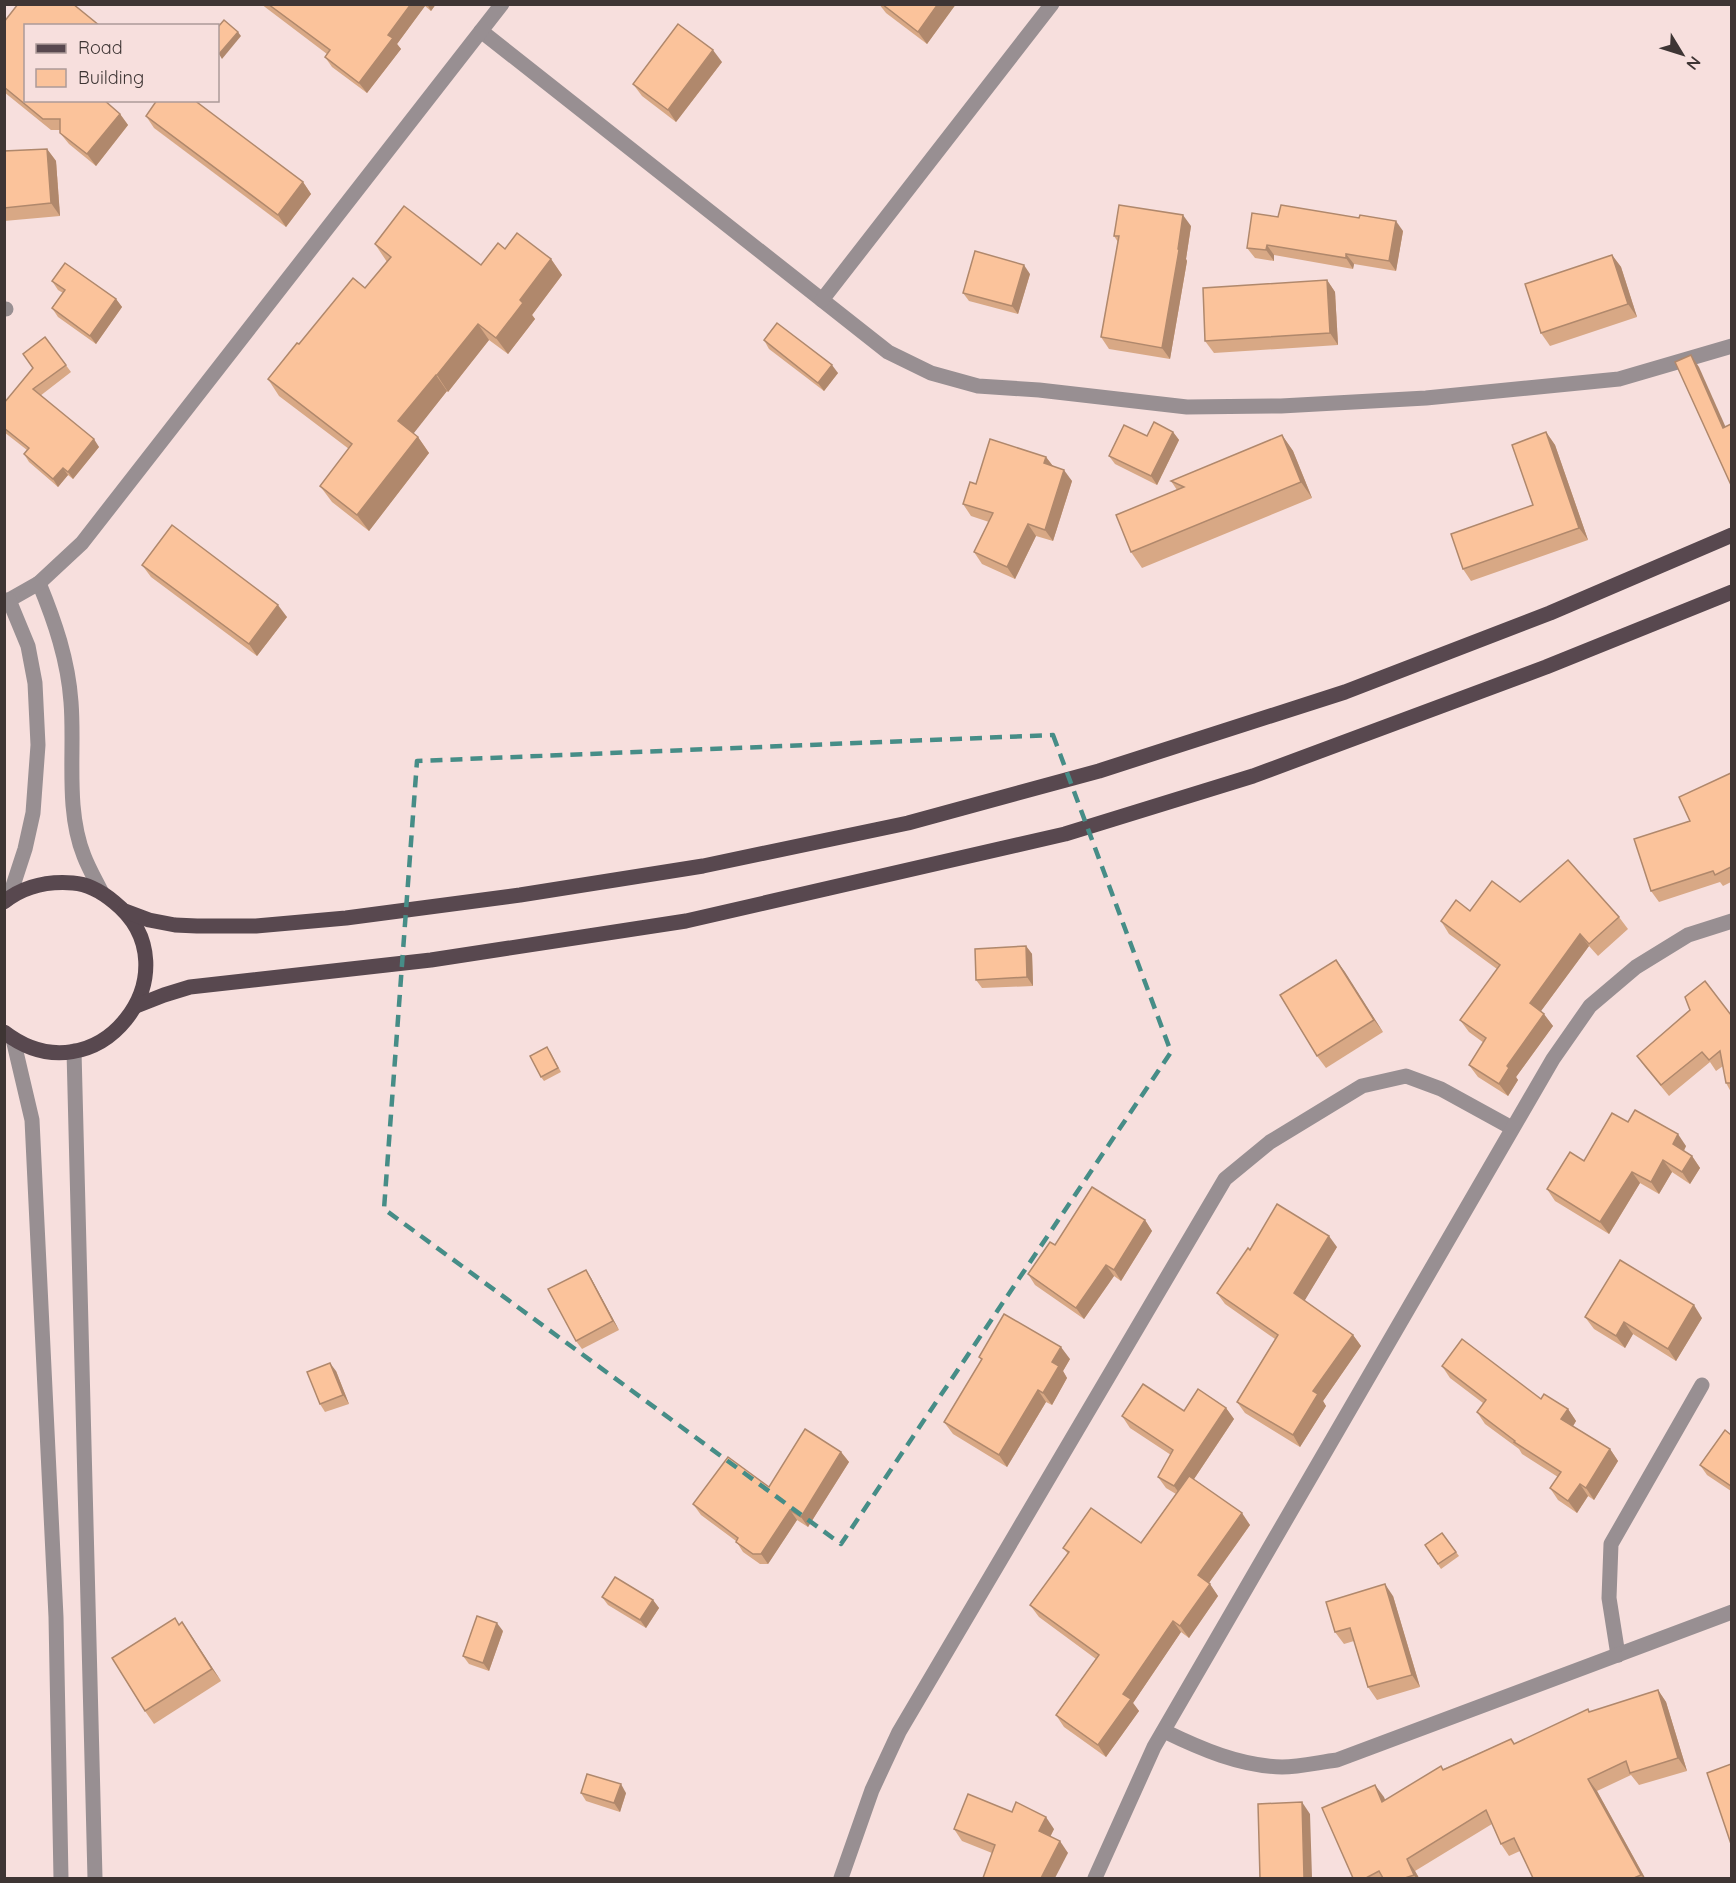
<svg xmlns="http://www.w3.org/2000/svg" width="1736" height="1883" font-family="Quicksand,sans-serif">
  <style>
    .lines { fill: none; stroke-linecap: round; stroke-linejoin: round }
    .minor { stroke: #988f92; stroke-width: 15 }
    .major { stroke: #58484f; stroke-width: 15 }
    .wall { fill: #d8a885 }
    .shaded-wall { fill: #b0886c }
    .building { fill: #fbc39b; stroke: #b0886c; stroke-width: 1.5 }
    .marked { fill: none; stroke: #468d87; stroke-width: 4.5; stroke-dasharray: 12 8; stroke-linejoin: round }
  </style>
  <rect width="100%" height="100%" fill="#f7dfdd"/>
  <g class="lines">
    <g class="minor">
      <polyline points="481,31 888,352 931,373 978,386 1039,390 1187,407 1281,406 1426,398 1619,379 1732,346"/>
      <polyline points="822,300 1052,4"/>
      <polyline points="4,309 6,309"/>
      <path d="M39,583C55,622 68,660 71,702C75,751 65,809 84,856C89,869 96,881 102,893"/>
      <polyline points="4,600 9,600 39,583 82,543 502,4"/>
      <polyline points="9,898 25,849 33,813 38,745 35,683 28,646 9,600"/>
      <polyline points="13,1039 32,1120 56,1617 61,1878"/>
      <polyline points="74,1051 95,1878"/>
      <polyline points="1618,1655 1609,1598 1611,1544 1702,1385"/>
      <path d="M1164,1731C1201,1749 1240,1766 1282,1767C1300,1767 1320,1762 1337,1760L1732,1612"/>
      <polyline points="841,1878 872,1790 899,1732 1225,1179 1270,1142 1362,1086 1406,1076 1441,1089 1512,1128"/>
      <polyline points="1095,1878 1154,1747 1553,1059 1590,1006 1636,967 1688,935 1732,921"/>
    </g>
    <g class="major">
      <path d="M4,902C24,886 48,881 73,883C88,884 102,892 114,902C199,970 97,1104 4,1032"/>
      <polyline points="125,911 149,920 175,925 197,926 256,926 346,918 520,895 703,866 908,823 1099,771 1345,692 1550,613 1732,535"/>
      <polyline points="136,1006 164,995 190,987 431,960 686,921 1065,834 1253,776 1546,667 1732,592"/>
    </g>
  </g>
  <g class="wall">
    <polygon points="261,4 436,4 431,11 425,6 397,44 401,49 367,93 332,67 325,57 327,54"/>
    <polygon points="879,4 956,4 927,44 886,13"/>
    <polygon points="4,22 26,100 120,114 128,125 96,166 69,144 60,133 60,130 51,130 4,92"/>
    <polygon points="722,62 676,122 642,96 633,84"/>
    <polygon points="146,116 303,182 311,194 286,227 154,128"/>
    <polygon points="47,149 56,161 60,216 4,221 4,151"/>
    <polygon points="1278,217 1403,231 1396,271 1354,264 1353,269 1274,255 1274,261 1255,258 1247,248"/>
    <polygon points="1191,226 1186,259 1187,261 1170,359 1109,349 1101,337 1118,242 1114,236"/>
    <polygon points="375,244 481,265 505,249 551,259 562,275 532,315 535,319 508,354 489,340 448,392 447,391 413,433 418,437 429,453 369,531 332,502 320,486 349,449 279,396 268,379 365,288 387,262"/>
    <polygon points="1612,255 1621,267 1637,317 1550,346 1541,333"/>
    <polygon points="1030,274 1018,314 969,301 963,293"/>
    <polygon points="1327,280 1335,292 1338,345 1214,353 1205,341"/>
    <polygon points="52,281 116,299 122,307 96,344 58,317 52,308 63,293 58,290"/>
    <polygon points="45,337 71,372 40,396 99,447 73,479 68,475 58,487 29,462 24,454 27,450 4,432 4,403 33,369"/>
    <polygon points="764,340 838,373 824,391 769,349"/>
    <polygon points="1173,432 1179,440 1157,485 1115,464 1109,456 1147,436"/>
    <polygon points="1546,432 1555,445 1588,540 1471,581 1463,569 1533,505"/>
    <polygon points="1282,435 1293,451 1312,498 1142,568 1131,552 1177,490 1171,481"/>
    <polygon points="1046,457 1053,466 1072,481 1053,541 1036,536 1015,579 982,564 974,552 989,522 971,516 963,504 976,484"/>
    <polygon points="142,565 287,617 257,656 151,577"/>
    <polygon points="1731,773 1731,882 1723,886 1720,882 1659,902 1651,891 1690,821"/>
    <polygon points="1520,902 1619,917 1628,929 1598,956 1589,946 1541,1011 1553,1026 1516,1077 1518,1080 1508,1096 1478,1077 1469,1065 1484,1043 1469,1032 1460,1020 1497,969 1449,934 1441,921 1470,911"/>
    <polygon points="1026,946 1032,954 1033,986 982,988 976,980"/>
    <polygon points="1336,960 1383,1032 1326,1068 1317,1056"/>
    <polygon points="1731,1015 1731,1092 1726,1083 1723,1066 1716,1071 1710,1062 1669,1096 1645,1067 1637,1056"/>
    <polygon points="550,1051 561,1072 544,1081 541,1077"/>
    <polygon points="1628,1122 1686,1146 1684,1151 1692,1156 1700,1168 1690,1184 1672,1172 1659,1194 1640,1183 1609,1234 1555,1201 1547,1189 1584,1161"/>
    <polygon points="1145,1220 1152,1231 1121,1281 1114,1276 1084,1319 1035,1285 1028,1274 1055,1245"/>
    <polygon points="1337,1247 1304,1301 1353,1335 1361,1346 1323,1401 1326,1406 1300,1447 1245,1413 1237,1402 1275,1339 1225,1304 1217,1293 1250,1250"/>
    <polygon points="586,1270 591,1278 619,1330 582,1349 576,1341"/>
    <polygon points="1585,1317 1702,1318 1676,1361 1633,1334 1625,1348 1594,1329"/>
    <polygon points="979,1357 1070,1359 1063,1371 1067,1378 1052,1405 1046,1402 1007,1467 953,1434 944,1422 982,1361"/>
    <polygon points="1442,1366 1568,1409 1576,1421 1573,1426 1610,1449 1618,1461 1594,1500 1588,1496 1577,1513 1558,1500 1550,1488 1558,1477 1522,1454 1519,1449 1485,1424 1477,1412 1483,1403 1450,1378"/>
    <polygon points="336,1371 349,1404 325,1412 320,1404"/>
    <polygon points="1226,1408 1234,1419 1194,1479 1250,1525 1209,1583 1218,1596 1189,1638 1181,1632 1133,1703 1139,1711 1106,1757 1064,1727 1056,1715 1096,1659 1039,1617 1030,1605 1068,1554 1063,1548 1141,1543 1176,1494 1166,1488 1158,1477 1171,1455 1130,1428 1122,1416"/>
    <polygon points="1731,1433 1731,1491 1707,1475 1700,1465"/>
    <polygon points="841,1452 849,1462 808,1527 797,1520 768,1564 760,1564 743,1552 736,1541 701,1515 693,1504 769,1487"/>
    <polygon points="1442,1533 1459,1556 1441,1569 1425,1545"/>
    <polygon points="1393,1596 1420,1687 1377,1700 1368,1687 1354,1641 1344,1644 1335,1632"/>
    <polygon points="602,1597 653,1600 659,1608 646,1628 608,1605"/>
    <polygon points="182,1622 221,1681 154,1724 145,1711 179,1625"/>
    <polygon points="503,1631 489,1671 469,1664 463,1656"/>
    <polygon points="1658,1690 1666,1702 1687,1771 1639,1785 1631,1775 1597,1791 1645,1878 1533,1878 1520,1851 1509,1856 1501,1844 1492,1824 1415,1871 1419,1878 1353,1878 1375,1785 1385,1801 1443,1769 1511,1739 1515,1744 1590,1712"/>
    <polygon points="581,1793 626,1793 620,1812 586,1801"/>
    <polygon points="954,1829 1054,1829 1050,1837 1068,1853 992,1853 962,1841"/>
  </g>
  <g class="shaded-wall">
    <polygon points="411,4 424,4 425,6 397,44 401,49 367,93 359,83 388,35"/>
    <polygon points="427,4 436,4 431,11"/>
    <polygon points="938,4 956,4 927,44 918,32"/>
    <polygon points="238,32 241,36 222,59 219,54"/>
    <polygon points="713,50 722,62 676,122 668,110"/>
    <polygon points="120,114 128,125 96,166 87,154"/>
    <polygon points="47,149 56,161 60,216 51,203"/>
    <polygon points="303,182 311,194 286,227 278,215"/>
    <polygon points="1183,215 1191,226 1186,259 1187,261 1170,359 1162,348"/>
    <polygon points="1396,221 1403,231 1396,271 1389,261"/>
    <polygon points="1267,245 1274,255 1274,261 1266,250"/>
    <polygon points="1346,254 1354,264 1353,269 1346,258"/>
    <polygon points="1612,255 1621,267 1637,317 1628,304"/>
    <polygon points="551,259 562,275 532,315 535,319 508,354 496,338 520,300"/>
    <polygon points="1024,265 1030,274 1018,314 1012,306"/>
    <polygon points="1327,280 1335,292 1338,345 1330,333"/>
    <polygon points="116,299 122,307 96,344 90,336"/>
    <polygon points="478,324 489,340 448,392 437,375"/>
    <polygon points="1691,355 1699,367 1731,439 1723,428"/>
    <polygon points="832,365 838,373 824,391 818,383"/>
    <polygon points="436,375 447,391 410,438 398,421"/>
    <polygon points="1173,432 1179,440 1157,485 1151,476"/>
    <polygon points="1546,432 1555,445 1588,540 1579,528"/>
    <polygon points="1282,435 1293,451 1312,498 1301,482"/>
    <polygon points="418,437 429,453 369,531 357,515"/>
    <polygon points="94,439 99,447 73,479 68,472"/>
    <polygon points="1046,457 1055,469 1044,463"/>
    <polygon points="63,468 68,475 58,487 53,479"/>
    <polygon points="1064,470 1072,481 1053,541 1045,530"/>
    <polygon points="1028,524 1036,536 1015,579 1007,567"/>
    <polygon points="278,605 287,617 257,656 249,644"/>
    <polygon points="1580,934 1589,946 1538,1015 1530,1003"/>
    <polygon points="1026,946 1032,954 1033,986 1027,977"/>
    <polygon points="1336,960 1345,972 1383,1032 1374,1020"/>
    <polygon points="1544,1014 1553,1026 1516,1077 1518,1080 1508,1096 1499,1084 1507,1066"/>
    <polygon points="1678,1134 1686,1146 1681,1156 1673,1144"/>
    <polygon points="1692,1156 1700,1168 1690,1184 1682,1172"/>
    <polygon points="1663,1160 1672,1172 1659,1194 1651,1182"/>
    <polygon points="1632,1172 1640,1183 1609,1234 1600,1222"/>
    <polygon points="1145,1220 1152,1231 1121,1281 1114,1270"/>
    <polygon points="1329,1236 1337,1247 1302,1305 1294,1293"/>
    <polygon points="1106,1265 1114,1276 1084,1319 1076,1308"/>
    <polygon points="586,1270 591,1278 619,1330 613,1321"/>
    <polygon points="1694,1305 1702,1318 1676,1361 1668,1349"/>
    <polygon points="1624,1322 1633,1334 1625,1348 1616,1336"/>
    <polygon points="1353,1335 1361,1346 1323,1401 1326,1406 1300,1447 1293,1435 1313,1391"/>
    <polygon points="1061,1347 1070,1359 1063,1371 1067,1378 1052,1405 1043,1393 1052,1362"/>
    <polygon points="330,1363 336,1371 349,1404 343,1395"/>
    <polygon points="1038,1390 1046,1402 1007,1467 999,1455"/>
    <polygon points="1226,1408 1234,1419 1182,1497 1174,1486"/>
    <polygon points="1568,1409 1576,1421 1570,1431 1561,1419"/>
    <polygon points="1610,1449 1618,1461 1594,1500 1586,1488"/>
    <polygon points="841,1452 849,1462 808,1527 801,1517"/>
    <polygon points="1580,1484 1588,1496 1577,1513 1568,1501"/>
    <polygon points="790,1510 797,1520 768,1564 761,1554"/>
    <polygon points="1242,1513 1250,1525 1206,1587 1198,1575"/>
    <polygon points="1210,1584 1218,1596 1189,1638 1180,1626"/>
    <polygon points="1385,1584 1393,1596 1420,1687 1412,1675"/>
    <polygon points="653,1600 659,1608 646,1628 640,1620"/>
    <polygon points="1173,1621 1181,1632 1133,1703 1139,1711 1106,1757 1098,1745 1123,1694"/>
    <polygon points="182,1622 191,1635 221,1681 212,1669"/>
    <polygon points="497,1623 503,1631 489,1671 483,1663"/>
    <polygon points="1658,1690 1666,1702 1687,1771 1678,1758"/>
    <polygon points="1588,1779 1597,1791 1645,1878 1644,1878 1641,1875"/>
    <polygon points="621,1784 626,1793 620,1812 614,1803"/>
    <polygon points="1375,1785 1384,1797 1391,1814 1382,1802"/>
    <polygon points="1302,1802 1310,1814 1312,1878 1304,1878"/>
    <polygon points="1046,1817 1054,1829 1047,1843 1039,1831"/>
    <polygon points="1060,1841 1068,1853 1055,1878 1041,1878"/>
    <polygon points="1407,1859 1415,1871 1419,1878 1416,1878 1414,1875"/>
  </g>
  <g class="building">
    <polygon points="18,4 73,4 100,26 26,26 26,100 104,100 120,114 87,154 60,133 60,119 43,119 4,87 4,22"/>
    <polygon points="268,4 411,4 388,35 393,38 359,83 325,57 330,50"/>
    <polygon points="882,4 938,4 918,32"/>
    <polygon points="224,20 238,32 219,54 218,53 218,27"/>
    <polygon points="678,24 713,50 668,110 633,84"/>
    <polygon points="157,100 194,100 303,182 278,215 146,116"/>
    <polygon points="47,149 51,203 4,208 4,151"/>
    <polygon points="1119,205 1183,215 1178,249 1179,250 1162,348 1101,337 1119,236 1114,236"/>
    <polygon points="1281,205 1359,218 1360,215 1396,221 1389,261 1346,254 1346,258 1267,245 1266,250 1247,248 1252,213 1278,217"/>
    <polygon points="404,206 481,265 498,243 505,249 517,233 551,259 520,300 523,303 496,338 478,324 437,375 436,375 398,421 418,437 357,515 320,486 352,444 268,379 297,343 299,344 353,278 365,288 391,257 375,244"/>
    <polygon points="975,251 1024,265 1012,306 963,293"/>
    <polygon points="1612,255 1628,304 1541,333 1525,284"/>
    <polygon points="65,263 116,299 90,336 52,308 65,290 52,281"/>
    <polygon points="1327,280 1330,333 1205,341 1203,288"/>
    <polygon points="777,323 832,365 818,383 764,340"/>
    <polygon points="45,337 66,365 33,389 94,439 68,472 63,468 53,479 24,454 29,448 4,428 4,403 33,368 23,354"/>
    <polygon points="1691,355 1723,428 1731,424 1731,485 1675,362"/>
    <polygon points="1154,422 1173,432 1151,476 1109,456 1124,425 1147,436"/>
    <polygon points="1546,432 1579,528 1463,569 1451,534 1533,505 1512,445"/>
    <polygon points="1282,435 1301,482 1131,552 1116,515 1184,487 1171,481"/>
    <polygon points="990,439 1046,457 1044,463 1064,470 1045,530 1028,524 1007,567 974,552 993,513 963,504 970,482 976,484"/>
    <polygon points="172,525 278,605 249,644 142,565"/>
    <polygon points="1731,773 1731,867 1715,875 1713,871 1651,891 1634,839 1690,821 1679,797"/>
    <polygon points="1568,860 1619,917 1589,944 1580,934 1530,1003 1544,1014 1507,1066 1509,1068 1499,1084 1469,1065 1486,1038 1460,1020 1500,965 1441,921 1456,900 1470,911 1492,881 1520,902"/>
    <polygon points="1026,946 1027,977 976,980 975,949"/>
    <polygon points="1336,960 1374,1020 1317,1056 1280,995"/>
    <polygon points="1705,981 1731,1015 1731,1083 1726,1083 1720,1051 1709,1060 1702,1052 1661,1085 1637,1056 1690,1010 1685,997"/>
    <polygon points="547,1047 558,1068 541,1077 530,1056"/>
    <polygon points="1635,1110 1678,1134 1673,1144 1692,1156 1682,1172 1663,1160 1651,1182 1632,1172 1600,1222 1547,1189 1570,1152 1584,1161 1612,1113 1628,1122"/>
    <polygon points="1092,1187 1145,1220 1114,1270 1106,1265 1076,1308 1028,1274 1050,1242 1055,1245"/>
    <polygon points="1277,1204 1329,1236 1294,1293 1353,1335 1313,1391 1318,1394 1293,1435 1237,1402 1278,1335 1217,1293 1248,1248 1250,1250"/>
    <polygon points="1620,1260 1694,1305 1668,1349 1624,1322 1616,1336 1585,1317"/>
    <polygon points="586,1270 613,1321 576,1341 548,1289"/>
    <polygon points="1004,1314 1061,1347 1052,1362 1059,1366 1043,1393 1038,1390 999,1455 944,1422 982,1359 979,1357"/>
    <polygon points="1462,1339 1541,1399 1544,1394 1568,1409 1561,1419 1610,1449 1586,1488 1580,1484 1568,1501 1550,1488 1561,1472 1514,1442 1515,1441 1477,1412 1486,1400 1442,1366"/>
    <polygon points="330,1363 343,1395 320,1404 307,1372"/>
    <polygon points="1143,1384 1184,1411 1198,1389 1226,1408 1174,1486 1158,1477 1173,1450 1122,1416"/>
    <polygon points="805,1429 841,1452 801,1517 790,1510 761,1554 753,1554 736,1542 738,1538 693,1504 728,1457 769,1487"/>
    <polygon points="1725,1430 1731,1435 1731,1433 1731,1486 1700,1465"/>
    <polygon points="1189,1476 1242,1513 1198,1575 1210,1584 1180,1626 1173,1621 1123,1694 1131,1699 1098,1745 1056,1715 1099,1655 1030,1605 1069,1552 1063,1548 1091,1508 1141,1543"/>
    <polygon points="1442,1533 1456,1552 1438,1564 1425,1545"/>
    <polygon points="615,1577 653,1600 640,1620 602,1597"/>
    <polygon points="1385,1584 1412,1675 1368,1687 1350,1628 1335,1632 1326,1602"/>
    <polygon points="477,1616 497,1623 483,1663 463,1656"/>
    <polygon points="175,1618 179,1625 182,1622 212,1669 145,1711 112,1658"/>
    <polygon points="1658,1690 1678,1758 1630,1773 1626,1761 1588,1779 1641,1875 1634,1878 1533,1878 1514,1838 1501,1844 1486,1810 1407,1859 1414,1875 1405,1878 1383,1878 1379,1871 1366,1878 1353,1878 1322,1808 1375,1785 1382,1802 1441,1766 1443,1770 1511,1739 1514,1744 1588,1709 1589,1712"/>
    <polygon points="1731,1764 1731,1844 1707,1773"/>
    <polygon points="587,1774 621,1784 614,1803 581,1793"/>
    <polygon points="968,1794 1012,1812 1016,1802 1046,1817 1039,1831 1060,1841 1041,1878 983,1878 995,1845 954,1829"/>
    <polygon points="1302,1802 1304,1878 1260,1878 1258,1804"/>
  </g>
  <path class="marked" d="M1053,735L1171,1052L841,1544L384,1209L417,761Z"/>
  <rect width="1736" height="1883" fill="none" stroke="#3e3534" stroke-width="12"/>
  <rect x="24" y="24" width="195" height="78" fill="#f7dfdd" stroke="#ad9b99" stroke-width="1.5"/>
  <rect x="36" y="44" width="30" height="9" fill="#58484f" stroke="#ad9b99" stroke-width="1.5"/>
  <text x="78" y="54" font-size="18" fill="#3e3534">Road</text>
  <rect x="36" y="69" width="30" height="18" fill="#fbc39b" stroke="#ad9b99" stroke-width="1.5"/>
  <text x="78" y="84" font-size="18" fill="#3e3534">Building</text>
  <g transform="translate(1682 54) rotate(128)" stroke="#f7dfdd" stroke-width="4.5" paint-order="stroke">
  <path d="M0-4.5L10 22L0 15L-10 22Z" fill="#3e3534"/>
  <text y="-9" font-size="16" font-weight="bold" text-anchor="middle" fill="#3e3534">N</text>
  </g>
</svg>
